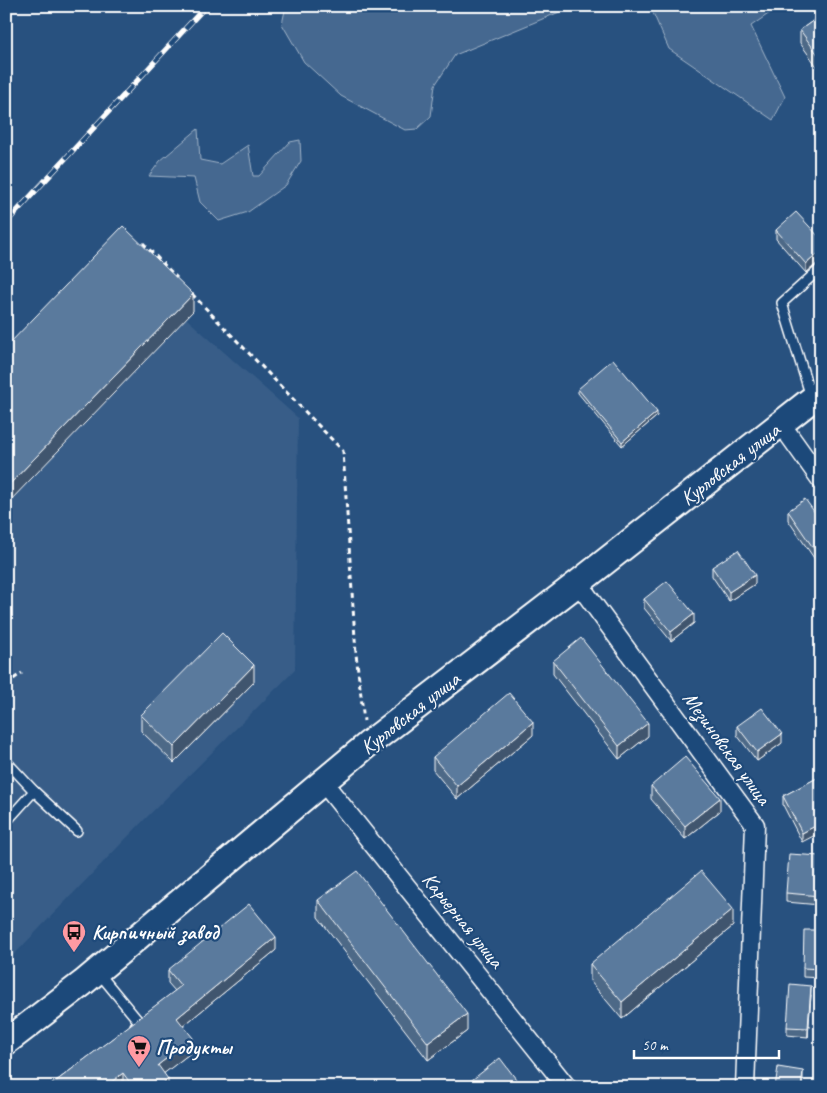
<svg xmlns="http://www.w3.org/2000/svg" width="827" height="1093" font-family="Caveat,sans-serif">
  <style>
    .built { fill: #375d88 }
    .green { fill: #446890; stroke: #a2b4c8 }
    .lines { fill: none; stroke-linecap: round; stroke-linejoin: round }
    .lane-casing { stroke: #fff; stroke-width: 12 }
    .street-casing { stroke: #fff; stroke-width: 21 }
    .secondary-casing { stroke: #fff; stroke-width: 29 }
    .path { stroke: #fff; stroke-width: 3; stroke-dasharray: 5 4; stroke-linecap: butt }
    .lane { stroke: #1f4a7a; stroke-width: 9 }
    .street { stroke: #1f4a7a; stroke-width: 18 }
    .secondary { stroke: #1f4a7a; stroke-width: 25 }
    .rail-casing { stroke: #fff; stroke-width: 5.5 }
    .rail { stroke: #1f4a7a; stroke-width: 4; stroke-dasharray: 11; stroke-linecap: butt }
    .wall { fill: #4d6987; stroke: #fff }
    .shaded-wall { fill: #3f556e; stroke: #fff }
    .building { fill: #5a7a9d; stroke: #fff }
    .labels { text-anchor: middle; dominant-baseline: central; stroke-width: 4.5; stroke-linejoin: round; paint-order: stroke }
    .street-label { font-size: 21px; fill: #fff; stroke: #1f4a7a }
    .poi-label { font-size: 21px; font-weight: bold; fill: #fff; stroke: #1f4a7a; text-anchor: start }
  </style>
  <rect width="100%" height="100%" fill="#28517f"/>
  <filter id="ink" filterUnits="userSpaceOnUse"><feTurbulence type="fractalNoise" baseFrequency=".02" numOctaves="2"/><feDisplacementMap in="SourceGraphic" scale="10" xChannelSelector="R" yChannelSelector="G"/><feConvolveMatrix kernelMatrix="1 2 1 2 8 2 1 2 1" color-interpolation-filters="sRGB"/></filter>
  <g filter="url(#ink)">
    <polygon class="built" points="113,253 298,418 295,670 145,819 6,963 6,358"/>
    <g class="green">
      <polygon points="286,6 574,6 455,55 435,85 431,116 417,129 405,130 341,96 304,62 282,24"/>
      <polygon points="650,6 780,6 751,26 785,97 773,120 669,49"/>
      <polygon points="198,129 200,160 220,164 248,145 253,176 259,176 290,142 300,140 301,161 286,185 248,212 219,221 200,202 194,178 149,176 160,161"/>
    </g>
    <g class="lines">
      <g class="lane-casing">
        <g id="lane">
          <polyline points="811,397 782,303 821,268"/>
          <polyline points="6,761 34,791 6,822"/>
          <polyline points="34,791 77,831"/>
          <polyline points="98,972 140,1023 135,1026"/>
        </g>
      </g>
      <g class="street-casing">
        <g id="street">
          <polyline points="781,424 821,480"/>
          <polyline points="578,583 755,825 745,1087"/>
          <polyline points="323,782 567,1087"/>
        </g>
      </g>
      <g class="secondary-casing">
        <polyline id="secondary" points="6,1042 83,983 367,745 578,583 821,392"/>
      </g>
      <g class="path">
        <polyline points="143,243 177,278"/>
        <polyline points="192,294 343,451 356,654 364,721"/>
        <polyline points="6,684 22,673"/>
      </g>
      <use href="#lane" class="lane"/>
      <use href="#street" class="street"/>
      <use href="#secondary" class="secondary"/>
      <g class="rail-casing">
        <polyline id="rail" points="6,223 206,6"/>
      </g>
      <use href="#rail" class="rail"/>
    </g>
    <g class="wall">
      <polygon points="821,15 821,72 800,43 800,30"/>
      <polygon points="776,230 821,239 821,260 806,273 776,239"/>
      <polygon points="578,389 657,416 622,446 578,393"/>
      <polygon points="788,511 821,521 821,558 816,561 788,520"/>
      <polygon points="712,567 755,584 729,601 712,576"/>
      <polygon points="644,599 694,623 671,641 644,608"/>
      <polygon points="553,661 648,736 619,759 553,674"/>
      <polygon points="254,682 174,763 141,731 141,715"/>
      <polygon points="737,726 782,743 757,761 737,735"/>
      <polygon points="533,735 457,799 433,770 433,757"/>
      <polygon points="817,778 802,842 783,805 783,796"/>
      <polygon points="651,786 720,811 685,839 651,799"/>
      <polygon points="821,856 820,905 786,902 786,893"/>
      <polygon points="318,900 467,1031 428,1060 318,917"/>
      <polygon points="733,926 622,1019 590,981 590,964"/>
      <polygon points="821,930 821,978 803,977 803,968"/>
      <polygon points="276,950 183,1026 193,1051 164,1073 168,1087 51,1087 51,1085 175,991 168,983 168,970"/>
      <polygon points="811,995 808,1037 787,1035 787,1027"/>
    </g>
    <g class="shaded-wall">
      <polygon points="821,251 821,260 806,273 806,264"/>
      <polygon points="193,294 193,311 6,505 6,488"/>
      <polygon points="657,412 657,416 622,446 622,442"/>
      <polygon points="821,549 821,558 816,561 816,552"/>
      <polygon points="755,575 755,584 729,601 729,592"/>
      <polygon points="694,614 694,623 671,641 671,632"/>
      <polygon points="254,665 254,682 174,763 174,747"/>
      <polygon points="533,722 533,735 457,799 457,786"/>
      <polygon points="648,723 648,736 619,759 619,746"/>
      <polygon points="782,734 782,743 757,761 757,752"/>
      <polygon points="720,798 720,811 685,839 685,826"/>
      <polygon points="821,823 821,832 802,842 802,833"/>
      <polygon points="733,909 733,926 622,1019 622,1002"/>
      <polygon points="276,937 276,950 177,1031 177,1018"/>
      <polygon points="811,986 811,995 808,1037 808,1028"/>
      <polygon points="467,1014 467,1031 428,1060 428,1043"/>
      <polygon points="193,1038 193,1051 158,1078 158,1065"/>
      <polygon points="803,1071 803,1080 802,1087 801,1087"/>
      <polygon points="123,1073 123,1086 122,1087 105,1087"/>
      <polygon points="168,1079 168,1087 158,1087"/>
    </g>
    <g class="building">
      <polygon points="821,15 821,59 800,30"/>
      <polygon points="796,212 821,239 821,251 806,264 776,230"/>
      <polygon points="123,226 193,294 6,488 6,347"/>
      <polygon points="613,359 657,412 622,442 578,389"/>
      <polygon points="805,499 821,521 821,549 816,552 788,511"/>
      <polygon points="738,550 755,575 729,592 712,567"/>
      <polygon points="667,581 694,614 671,632 644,599"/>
      <polygon points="222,633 254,665 174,747 141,715"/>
      <polygon points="581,638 648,723 619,746 553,661"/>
      <polygon points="509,693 533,722 457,786 433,757"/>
      <polygon points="762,708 782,734 757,752 737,726"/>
      <polygon points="685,757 720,798 685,826 651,786"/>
      <polygon points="817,778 821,785 821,823 802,833 783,796"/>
      <polygon points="789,854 821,856 820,896 786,893"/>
      <polygon points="357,871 467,1014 428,1043 318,900"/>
      <polygon points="701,871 733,909 622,1002 590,964"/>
      <polygon points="249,904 276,937 177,1018 193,1038 158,1065 168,1079 158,1087 133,1087 123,1073 105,1087 52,1087 51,1085 181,986 168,970"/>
      <polygon points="804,930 821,930 821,969 803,968"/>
      <polygon points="790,984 811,986 808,1028 787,1027"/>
      <polygon points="500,1058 522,1087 463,1087"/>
      <polygon points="778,1067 803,1071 801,1087 775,1087"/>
    </g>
  </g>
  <defs>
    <g id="bus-pin" transform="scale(1.25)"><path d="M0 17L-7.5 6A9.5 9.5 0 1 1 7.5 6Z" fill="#ff9aa2" stroke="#1f4a7a"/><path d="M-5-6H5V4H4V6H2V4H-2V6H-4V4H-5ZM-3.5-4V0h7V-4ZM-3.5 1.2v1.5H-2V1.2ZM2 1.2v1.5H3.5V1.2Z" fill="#111"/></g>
    <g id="supermarket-pin" transform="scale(1.25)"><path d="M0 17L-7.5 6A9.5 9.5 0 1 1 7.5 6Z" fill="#ff9aa2" stroke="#1f4a7a"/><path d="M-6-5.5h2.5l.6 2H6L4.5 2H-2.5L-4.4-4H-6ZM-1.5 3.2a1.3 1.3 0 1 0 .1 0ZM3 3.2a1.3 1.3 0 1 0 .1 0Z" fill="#111"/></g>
  </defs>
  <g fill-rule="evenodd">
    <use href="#bus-pin" x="74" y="932"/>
    <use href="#supermarket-pin" x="139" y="1047"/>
  </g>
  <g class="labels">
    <g class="street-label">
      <text transform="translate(730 464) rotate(-38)">Курловская улица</text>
      <text transform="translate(410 713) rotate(-38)">Курловская улица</text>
      <text transform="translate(727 748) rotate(54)">Мезиновская улица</text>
      <text transform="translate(463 920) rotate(51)">Карьерная улица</text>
    </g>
    <g class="poi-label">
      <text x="92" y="932">Кирпичный завод</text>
      <text x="156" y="1047">Продукты</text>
    </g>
  </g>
  <rect width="827" height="1093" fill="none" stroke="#1f4a7a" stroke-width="25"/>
  <rect x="12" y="12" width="802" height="1068" fill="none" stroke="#fff" stroke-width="2" filter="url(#ink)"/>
  <path d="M634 1050v8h145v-8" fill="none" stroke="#ffffff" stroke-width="2.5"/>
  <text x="642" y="1050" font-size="15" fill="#ffffff" stroke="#1f4a7a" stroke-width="4" paint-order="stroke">50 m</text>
</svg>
